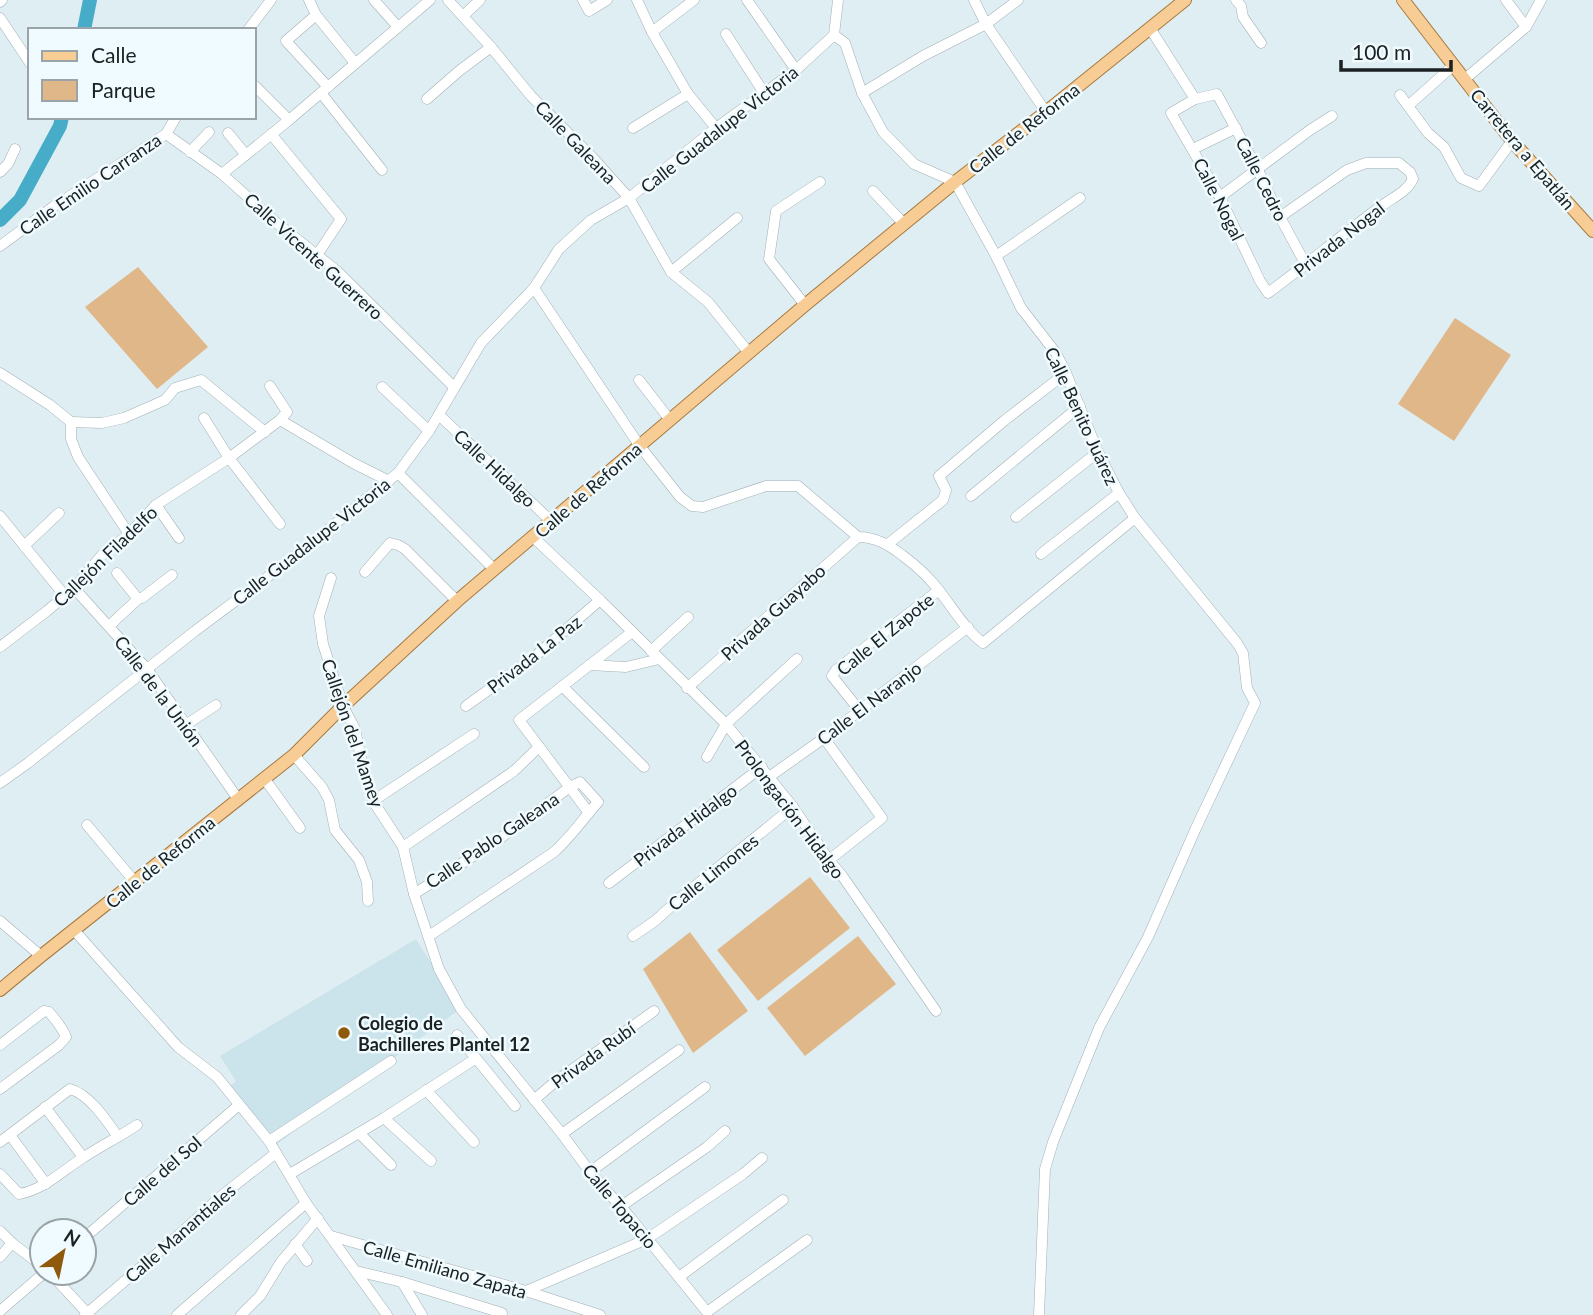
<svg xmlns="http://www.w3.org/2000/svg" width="1593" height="1315" font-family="Lato,sans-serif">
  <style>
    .built { fill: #cbe3ea }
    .green { fill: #e0b789 }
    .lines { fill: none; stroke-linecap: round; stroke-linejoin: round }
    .river { stroke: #47acc7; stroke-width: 14 }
    .minor-casing { stroke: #a2b0b5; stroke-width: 11 }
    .major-casing { stroke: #a77a3f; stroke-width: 14 }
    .minor { stroke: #fff; stroke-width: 10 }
    .major { stroke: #f8cc95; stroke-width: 12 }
    .poi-dot { fill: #8f5a0c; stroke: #effbff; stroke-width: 2.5 }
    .labels { text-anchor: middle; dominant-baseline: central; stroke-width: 5; stroke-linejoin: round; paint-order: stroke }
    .street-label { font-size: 18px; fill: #1b2022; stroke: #effbff }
    .poi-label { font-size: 18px; font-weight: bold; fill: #1b2022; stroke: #effbff; text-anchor: start }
  </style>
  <rect width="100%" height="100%" fill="#dfeef3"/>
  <polygon class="built" points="416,939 460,1009 273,1147 229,1087 236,1081 220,1056"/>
  <g class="green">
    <polygon points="138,267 208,347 157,389 85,307"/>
    <polygon points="1455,318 1511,355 1454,441 1398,404"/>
    <polygon points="810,877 850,928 758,1001 717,950"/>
    <polygon points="690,932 748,1011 693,1053 643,969"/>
    <polygon points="858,936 896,984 805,1056 767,1008"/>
  </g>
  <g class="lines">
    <g class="river">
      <polyline points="84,30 90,0"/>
      <polyline points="0,220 20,200 60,126 62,117"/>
    </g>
    <g class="minor-casing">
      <g id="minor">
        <polyline points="309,0 316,15 355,63"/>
        <polyline points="374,0 398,27"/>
        <polyline points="448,0 491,47 531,96 593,158 629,198 671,272 708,302 749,353"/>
        <polyline points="583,0 589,11 607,0"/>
        <polyline points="637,0 652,32 688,94 716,128"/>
        <polyline points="747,0 796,70"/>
        <polyline points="974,0 986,24 1046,112"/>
        <polyline points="1236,0 1241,6 1243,17 1261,43"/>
        <polyline points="1506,0 1526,27"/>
        <polyline points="0,2 2,0"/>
        <polyline points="316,15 286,41 328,87"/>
        <polyline points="463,16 480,0"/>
        <polyline points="0,18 30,63"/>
        <polyline points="1150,28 1195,99"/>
        <polyline points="248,30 271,0"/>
        <polyline points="652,32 694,0"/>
        <polyline points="726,34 764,93"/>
        <polyline points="834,35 845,43 862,93 883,132 914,164 955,182 996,256 1021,308 1056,353 1066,373 1098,452 1119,493 1135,518 1237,643 1243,653 1247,688 1255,703 1196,828 1148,937 1099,1028 1053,1142 1045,1169 1039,1315"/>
        <polyline points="1465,79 1526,27 1541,0"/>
        <polyline points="254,85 289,120"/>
        <polyline points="321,93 382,170"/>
        <polyline points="862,93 923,56 986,24 1018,0"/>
        <polyline points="1400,95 1428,133 1444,147 1461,178 1479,186 1512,141"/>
        <polyline points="427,99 459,71 491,47"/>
        <polyline points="1409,105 1454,65"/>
        <polyline points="633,128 688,94"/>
        <polyline points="228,133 246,155"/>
        <polyline points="166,134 222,174 278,224 337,271 454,387"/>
        <polyline points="271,134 341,219 317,255"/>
        <polyline points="1193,149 1236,128"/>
        <polyline points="190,152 209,132"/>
        <polyline points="0,172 8,164 15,149"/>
        <polyline points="222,174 289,120 430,0"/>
        <polyline points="873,191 904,224"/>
        <polyline points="1220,197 1310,130 1332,116"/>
        <path d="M1280,217L1347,170L1366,163H1399L1410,172L1413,179C1407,192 1392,198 1380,207C1342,235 1306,265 1268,293L1260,281L1220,197L1171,113L1195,99L1217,94L1258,170L1280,217L1306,265"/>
        <polyline points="0,246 53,207 166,134 176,117"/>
        <polyline points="996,256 1080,198"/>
        <polyline points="671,272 737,218"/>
        <path d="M534,288L639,445L680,497L692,506L703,507L766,486H798L858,537C876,537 889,545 902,555C917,566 930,578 941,593C954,610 966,630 983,643L1135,518"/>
        <polyline points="805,305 769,259 776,211 820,182"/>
        <polyline points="0,373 50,405 71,422 71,439 78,457 129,534"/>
        <polyline points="639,380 670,420"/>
        <polyline points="382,387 429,431"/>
        <polyline points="439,415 551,521"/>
        <polyline points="204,418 229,458 280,524"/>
        <polyline points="280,420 353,463 389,481"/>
        <polyline points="71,422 102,423 124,418 165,400 175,388 201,380 265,432"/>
        <polyline points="398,473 494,569"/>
        <polyline points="971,496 1080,406"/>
        <polyline points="156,505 179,538"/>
        <polyline points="0,516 65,596"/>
        <polyline points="1016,517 1098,452"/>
        <polyline points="533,537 600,600 726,724 793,807 829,860 843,877 936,1011"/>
        <polyline points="888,544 943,500 946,490 939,476 1005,420 1066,373"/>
        <polyline points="24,546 59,513"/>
        <polyline points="1041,554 1119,493"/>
        <polyline points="365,572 390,543 398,545 405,549 457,601"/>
        <polyline points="331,578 319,616 323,644 343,706 355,729 363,768 373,801 403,847 414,894 439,969 461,1009 562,1134 590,1172 629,1216 707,1312 807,1240"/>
        <polyline points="74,588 147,669 238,799"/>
        <polyline points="138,599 142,598 172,575"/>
        <polyline points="109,626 138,599 117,573"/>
        <polyline points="0,647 47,611 74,588 102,555 129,534 156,505 229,458 280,420 287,412 270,386"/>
        <polyline points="651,651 688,617"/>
        <polyline points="589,665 626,667 659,659"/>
        <polyline points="562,686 644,767"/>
        <polyline points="687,688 858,537"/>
        <polyline points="466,706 533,658 600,600"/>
        <polyline points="860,711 832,676 836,670 939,590"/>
        <polyline points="187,724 216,705"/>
        <polyline points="824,738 882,818 829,860"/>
        <polyline points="294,755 322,787 329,800 335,830 359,860 367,882 368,901"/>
        <polyline points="707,757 726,724 797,659"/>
        <polyline points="769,777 824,738 968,627"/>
        <polyline points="264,778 300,828"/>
        <polyline points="0,783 28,763 195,631 289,561 398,473 429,431 481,343 534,288 559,249 591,220 629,198 716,128 796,70 834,35 838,0"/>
        <polyline points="373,801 474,734"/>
        <polyline points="589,813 519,720 632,632"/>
        <polyline points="87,825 135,882"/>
        <polyline points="403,847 514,771 539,747"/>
        <polyline points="609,883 762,767"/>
        <path d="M414,894L495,842L570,787L580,782L598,802C583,819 571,837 554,852L429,936"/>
        <polyline points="0,921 41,956"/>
        <polyline points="74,930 178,1047 217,1077 269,1141 306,1203 387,1315"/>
        <polyline points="633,936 655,921 679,899 793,807"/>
        <polyline points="457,1035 515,1106"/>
        <path d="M0,1045L44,1011L49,1012C56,1020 62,1027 66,1037L59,1045L0,1089"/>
        <polyline points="426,1090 474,1142"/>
        <polyline points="534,1100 556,1081 654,1011"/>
        <polyline points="45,1107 83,1157"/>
        <polyline points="384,1118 431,1161"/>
        <polyline points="359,1133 391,1165"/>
        <polyline points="562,1134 679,1050"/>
        <polyline points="10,1135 46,1184"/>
        <polyline points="269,1141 391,1061"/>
        <path d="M0,1142L70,1089C89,1094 107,1121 118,1137"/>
        <polyline points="590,1172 705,1087"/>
        <path d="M0,1174L19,1194C43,1190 61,1172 81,1159C99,1147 119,1137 137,1125"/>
        <polyline points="290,1174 384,1118 475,1059"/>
        <polyline points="620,1207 707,1147 725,1131"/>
        <polyline points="0,1231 12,1243 42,1266"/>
        <polyline points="331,1236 526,1291 600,1315"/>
        <polyline points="84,1238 239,1105"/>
        <polyline points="295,1244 307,1261"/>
        <polyline points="0,1257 12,1243"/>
        <polyline points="356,1271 402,1282 502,1313"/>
        <polyline points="50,1273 89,1315"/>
        <polyline points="679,1277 783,1200"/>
        <polyline points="402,1282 422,1315"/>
        <polyline points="526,1291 647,1239 743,1174 762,1158"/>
        <polyline points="0,1311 44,1273"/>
        <polyline points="85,1315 181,1233 220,1197 276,1153"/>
        <polyline points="177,1315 306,1203"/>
        <polyline points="241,1315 260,1296 281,1262 318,1218"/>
      </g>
    </g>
    <g class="major-casing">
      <g id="major">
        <polyline points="1403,0 1512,141 1593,231"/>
        <polyline points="0,990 41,956 294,755 343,706 457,601 805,305 955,182 1046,112 1185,0"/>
      </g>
    </g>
    <use href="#minor" class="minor"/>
    <use href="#major" class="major"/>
  </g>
  <circle class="poi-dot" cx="344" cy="1033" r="7"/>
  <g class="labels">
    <g class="street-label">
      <text transform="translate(1024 128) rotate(-38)">Calle de Reforma</text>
      <text transform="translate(719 129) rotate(-38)">Calle Guadalupe Victoria</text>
      <text transform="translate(576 142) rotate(46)">Calle Galeana</text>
      <text transform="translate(1523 149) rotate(50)">Carretera a Epatlán</text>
      <text transform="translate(1262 179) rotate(63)">Calle Cedro</text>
      <text transform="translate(90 184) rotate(-34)">Calle Emilio Carranza</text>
      <text transform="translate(1219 199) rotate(63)">Calle Nogal</text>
      <text transform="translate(1339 239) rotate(-38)">Privada Nogal</text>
      <text transform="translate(314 256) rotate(42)">Calle Vicente Guerrero</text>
      <text transform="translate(1082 416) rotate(65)">Calle Benito Juárez</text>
      <text transform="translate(495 468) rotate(43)">Calle Hidalgo</text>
      <text transform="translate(588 490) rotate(-41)">Calle de Reforma</text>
      <text transform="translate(311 541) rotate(-38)">Calle Guadalupe Victoria</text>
      <text transform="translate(105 556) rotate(-44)">Callejón Filadelfo</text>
      <text transform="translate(773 612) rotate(-42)">Privada Guayabo</text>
      <text transform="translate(885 634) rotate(-39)">Calle El Zapote</text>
      <text transform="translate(534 654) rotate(-38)">Privada La Paz</text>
      <text transform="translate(159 691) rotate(53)">Calle de la Unión</text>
      <text transform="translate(869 703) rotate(-37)">Calle El Naranjo</text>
      <text transform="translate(353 733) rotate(71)">Callejón del Mamey</text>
      <text transform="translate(790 809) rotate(53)">Prolongación Hidalgo</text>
      <text transform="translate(685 825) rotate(-37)">Privada Hidalgo</text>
      <text transform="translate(492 840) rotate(-34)">Calle Pablo Galeana</text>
      <text transform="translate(160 862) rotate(-39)">Calle de Reforma</text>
      <text transform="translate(713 872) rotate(-39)">Calle Limones</text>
      <text transform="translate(593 1055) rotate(-36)">Privada Rubí</text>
      <text transform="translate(162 1171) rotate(-41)">Calle del Sol</text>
      <text transform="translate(620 1206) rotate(50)">Calle Topacio</text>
      <text transform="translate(180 1233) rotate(-41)">Calle Manantiales</text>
      <text transform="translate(445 1269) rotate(16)">Calle Emiliano Zapata</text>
    </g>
    <g class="poi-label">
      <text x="358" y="1023">Colegio de<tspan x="358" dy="21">Bachilleres Plantel 12</tspan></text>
    </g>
  </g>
  <rect x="28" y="28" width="228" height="91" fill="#effbff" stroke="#9aa3a7" stroke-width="2"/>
  <rect x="42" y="51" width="35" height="10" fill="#f8cc95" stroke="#9aa3a7" stroke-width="2"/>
  <text x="91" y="63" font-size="21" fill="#1b2022">Calle</text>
  <rect x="42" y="80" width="35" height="21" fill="#e0b789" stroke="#9aa3a7" stroke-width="2"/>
  <text x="91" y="98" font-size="21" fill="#1b2022">Parque</text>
  <g transform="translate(63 1252) rotate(33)"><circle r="33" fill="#effbff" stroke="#9aa3a7" stroke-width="2"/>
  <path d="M0-5L12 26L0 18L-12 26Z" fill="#8f5a0c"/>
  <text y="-10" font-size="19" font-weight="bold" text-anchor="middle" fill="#1b2022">N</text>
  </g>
  <path d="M1341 60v10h110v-10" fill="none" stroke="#1b2022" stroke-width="3.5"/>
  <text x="1352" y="60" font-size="21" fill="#1b2022" stroke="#effbff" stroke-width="5" paint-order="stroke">100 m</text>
</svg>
